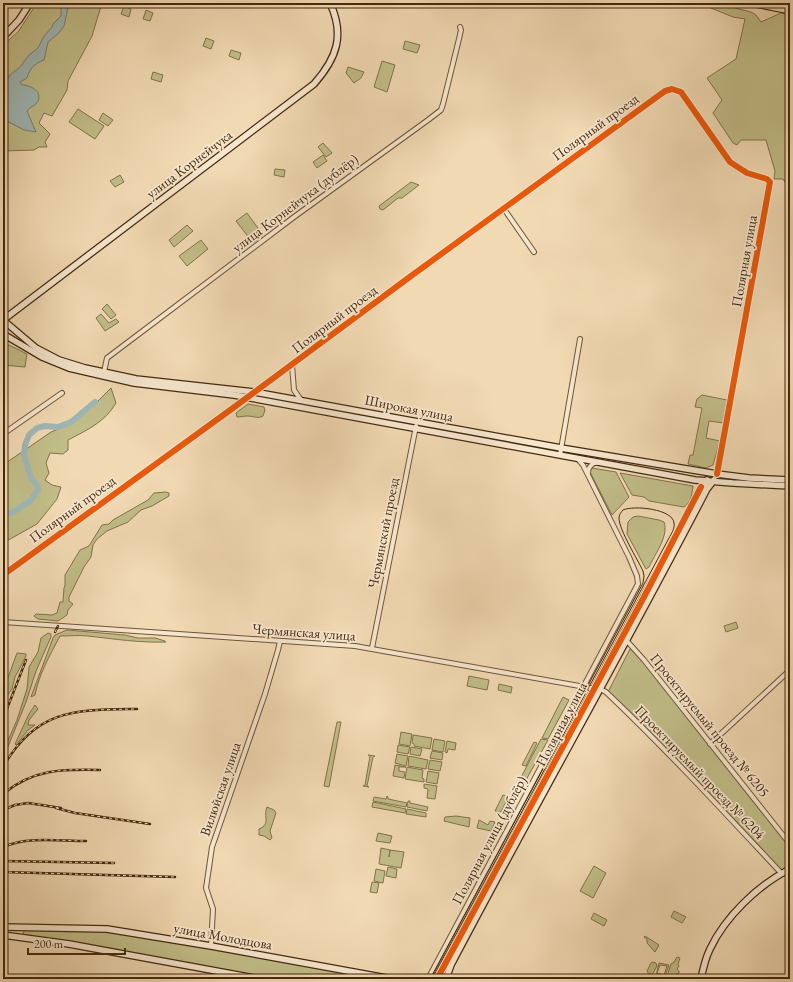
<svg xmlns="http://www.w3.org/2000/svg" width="793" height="982" font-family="'EB Garamond',serif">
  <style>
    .green { fill: #c1bd88; stroke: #82734a; fill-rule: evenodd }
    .water { fill: #9eb8b6; stroke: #7a7f72 }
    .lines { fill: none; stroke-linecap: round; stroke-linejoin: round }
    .river { stroke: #9eb8b6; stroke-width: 6 }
    .street-casing { stroke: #6f5536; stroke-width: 6 }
    .secondary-casing { stroke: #44290d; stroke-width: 8 }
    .highway-casing { stroke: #44290d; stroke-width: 9 }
    .street { stroke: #f6e6ce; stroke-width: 4 }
    .secondary { stroke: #f6e6ce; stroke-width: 5.5 }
    .highway { stroke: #f1d9b3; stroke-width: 7 }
    .tram { stroke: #44290d; stroke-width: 1 }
    .rail-casing { stroke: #44290d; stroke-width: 2.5 }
    .rail { stroke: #f6e6ce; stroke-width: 1; stroke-dasharray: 3; stroke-linecap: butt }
    .cycleway-casing { stroke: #f6e6ce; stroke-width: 8 }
    .cycleway { stroke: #e8590c; stroke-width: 6 }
    .labels { text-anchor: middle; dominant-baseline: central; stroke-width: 3.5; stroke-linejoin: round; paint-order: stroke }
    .street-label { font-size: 14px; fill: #44290d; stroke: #f6e6ce }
  </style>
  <rect width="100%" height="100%" fill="#f1d9b3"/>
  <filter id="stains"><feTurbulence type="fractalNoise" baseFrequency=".005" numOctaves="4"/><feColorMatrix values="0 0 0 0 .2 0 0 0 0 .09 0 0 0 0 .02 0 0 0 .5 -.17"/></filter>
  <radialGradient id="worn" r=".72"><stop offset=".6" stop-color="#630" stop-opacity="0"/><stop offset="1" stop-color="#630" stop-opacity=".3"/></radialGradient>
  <g class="green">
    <polygon points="37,3 102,3 92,36 68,81 67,90 52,116 44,113 39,123 50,134 45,142 47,147 39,147 34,150 3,151 3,45 18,32"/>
    <polygon points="720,4 751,12 756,15 761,22 781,13 790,15 790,190 783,179 774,179 775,171 766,140 741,140 737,145 733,143 713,113 722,100 707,78 736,59 745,19 733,17 706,6"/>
    <polygon points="124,6 131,9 129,17 121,14"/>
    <polygon points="146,10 153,13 150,21 143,19"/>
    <polygon points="206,38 214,41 211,49 203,46"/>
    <polygon points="405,41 420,45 417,53 403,49"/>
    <polygon points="231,50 241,53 239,60 229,56"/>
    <polygon points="382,61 395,65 387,92 374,87"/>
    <polygon points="348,67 364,72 361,78 354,83 346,73"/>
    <polygon points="153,72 163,75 161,82 151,79"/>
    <polygon points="78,109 104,126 95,139 69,122"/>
    <polygon points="103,113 113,120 108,126 99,120"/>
    <polygon points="323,143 332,153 326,157 318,147"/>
    <polygon points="323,155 327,161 317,168 313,162"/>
    <polygon points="275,169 285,170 284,177 274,175"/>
    <polygon points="120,175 124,182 115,187 110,181"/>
    <polygon points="411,182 419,185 402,198 398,198 383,210 380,209 379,206"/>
    <polygon points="247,213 263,235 253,243 236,221"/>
    <polygon points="187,225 193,231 174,247 169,240"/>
    <polygon points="201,240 208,249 187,266 179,256"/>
    <polygon points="107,304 116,315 111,319 102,309"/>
    <polygon points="101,314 109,323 116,319 119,322 105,331 96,318"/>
    <polygon points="3,342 27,354 25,367 3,365"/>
    <path d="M111,388L116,403C105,422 87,430 68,440V450L63,454L50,453L46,463L49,473L45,480L52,485L61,487L57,499L37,524L3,543V465L51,432L73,423L93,406Z"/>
    <polygon points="702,395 727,400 723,423 709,421 706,438 720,441 713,465 706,468 688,464 690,455 693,455 702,408 695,407 697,399"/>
    <path d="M248,404L264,407L265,410L263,416C258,419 253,416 247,416C244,416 241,417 237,417L236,413Z"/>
    <polygon points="592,468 616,472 629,497 612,515 590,472 590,470"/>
    <path d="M620,473L693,486C692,493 691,503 684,507L649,501L644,497L632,495Z"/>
    <polygon points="166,492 169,493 169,496 152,506 141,510 128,522 107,531 97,539 93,545 91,557 84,567 69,597 69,601 73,604 68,610 67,615 58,621 38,619 34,616 36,614 52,615 57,613 60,602 63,602 64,588 65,585 65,575 80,550 89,546 102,525 109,524 113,520 148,500 154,493"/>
    <path d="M638,516L659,520L664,522C669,536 655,554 649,567L646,569L627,534L628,522L633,517Z"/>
    <polygon points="736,622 738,628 726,632 724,626"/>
    <path d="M67,630L125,635L138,638H155L165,641L166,642C141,643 114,639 88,636C79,635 70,636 60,636C50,655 39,674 35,695L31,697L53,638L55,635Z"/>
    <polygon points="48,633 51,634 51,637 36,671 26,702 3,759 3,752 17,720 27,689 29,667 38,652 41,638"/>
    <polygon points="633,648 790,846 790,866 782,870 608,692 630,649"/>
    <polygon points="17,653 26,654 26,656 15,677 12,689 7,696 3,709 3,691"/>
    <polygon points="469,676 489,680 487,690 467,686"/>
    <polygon points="499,684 512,687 511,693 498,690"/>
    <polygon points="563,697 569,700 548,739 542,738"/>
    <polygon points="35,705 38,709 29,720 28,725 35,725 28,730 16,745 15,744 29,714"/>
    <polygon points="337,722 341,722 329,787 324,786"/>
    <polygon points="401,732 412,734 410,746 399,744"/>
    <polygon points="413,735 432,738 430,749 414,746 414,744 412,743"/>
    <polygon points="434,739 445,741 443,752 432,750"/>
    <polygon points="541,739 548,740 508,813 503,812"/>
    <polygon points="447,741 456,743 455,750 448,749 447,753 445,752"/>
    <polygon points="534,742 537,743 526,766 522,765"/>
    <polygon points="398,745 410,747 408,754 397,752"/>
    <polygon points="411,747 422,749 420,756 410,754"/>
    <polygon points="432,751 443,753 442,760 430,758"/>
    <polygon points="397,754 408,756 406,766 395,763"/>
    <polygon points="368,755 375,756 373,757 367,786 369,787 363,786 365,785 370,756"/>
    <polygon points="409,756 428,760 426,769 408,766"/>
    <polygon points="430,760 442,762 440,771 428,769"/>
    <polygon points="395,765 406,767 399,767 399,771 405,772 404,778 393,776"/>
    <polygon points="407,767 423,770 422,778 424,779 424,782 405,779"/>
    <polygon points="428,771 439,773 437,784 426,782"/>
    <polygon points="424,784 437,786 435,799 427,798 428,789 424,788"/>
    <polygon points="503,795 509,796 501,812 495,811"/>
    <polygon points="387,796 388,797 388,799 407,803 406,807 373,801 374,797 386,799"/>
    <polygon points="408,801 410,801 410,803 428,807 427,811 407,807"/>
    <polygon points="373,802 406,809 405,813 372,807"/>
    <path d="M267,807L274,810L276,813L270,831L272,838L270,840L264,836L259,835V829C271,824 263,817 267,807Z"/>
    <polygon points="407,809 426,813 426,817 406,814"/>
    <polygon points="456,816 470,818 469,827 444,821 445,817"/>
    <polygon points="479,820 488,825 490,821 495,822 491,831 477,828"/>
    <polygon points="378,833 392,836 390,843 376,841"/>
    <polygon points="381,848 390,850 389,857 390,850 404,852 401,868 379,864"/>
    <polygon points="594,866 606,873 593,898 580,891"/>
    <polygon points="388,867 397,869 396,878 386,876"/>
    <polygon points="376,869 385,871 383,883 374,881"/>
    <polygon points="372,882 379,883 377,893 370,892"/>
    <polygon points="674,911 686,917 682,923 671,917"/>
    <polygon points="594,913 607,920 604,926 591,919"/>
    <polygon points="26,930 107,931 211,948 379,979 274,979 68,942 24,936 23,932"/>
    <polygon points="645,936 659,945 655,952 647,943 647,939 644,937"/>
    <polygon points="677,957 680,958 678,964 679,966 677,969 679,971 679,973 677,974 676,976 675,976 676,979 666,979 671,964 674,962"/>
    <polygon points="653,962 656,963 657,966 652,975 648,973 647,971 651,963"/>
    <path d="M659,963L669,965L664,979H661L662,977L660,975L656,976ZM660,965L667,966L664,975L657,973Z"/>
  </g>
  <path class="water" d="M63,3H69L64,26L58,34L48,42L44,60C34,64 30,68 27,78L20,82L22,85C31,85 44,92 37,103C34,106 30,107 27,111L36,132L24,130L3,119V89L8,78L10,75L20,67L29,55L38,48L44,36L52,27L53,24L61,16V7Z"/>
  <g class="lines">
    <polyline class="river" points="3,515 13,512 30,501 38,490 37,485 31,478 24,455 25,445 29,435 37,428 45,426 58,427 71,422 95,402"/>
    <g class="street-casing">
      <g id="street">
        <polyline points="504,209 534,252"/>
        <polyline points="292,365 294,390 301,400"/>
        <polyline points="104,372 107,358 294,217 428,120 441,110 443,104 459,39 461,30 460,27"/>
        <polyline points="3,434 62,393"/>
        <polyline points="560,455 580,339"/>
        <path d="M588,473C588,468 590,466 594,463H596"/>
        <polyline points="3,575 233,408 411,276 665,91 672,89 681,92 730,162 747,173 767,179 770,182 717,474"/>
        <path d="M3,622L355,646L602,690L606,692C667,750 724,812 782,874"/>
        <polyline points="626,640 644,660 790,844"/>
        <polyline points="372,648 416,426"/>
        <polyline points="710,744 790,670"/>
        <polyline points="211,946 213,909 206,888 212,847 265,694 278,650 280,641"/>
        <polyline points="428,979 638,584 637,576 629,557 583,465 578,459"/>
      </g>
    </g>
    <g class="secondary-casing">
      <g id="secondary">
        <polyline points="3,37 19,20 30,3"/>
        <polyline points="3,320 36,348 59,360 85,368 136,379 254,392 561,448 717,474 749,478 790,480"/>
        <path d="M3,320L314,84C337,58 345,35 330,3"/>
        <polyline points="3,334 42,357 69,368 134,383 234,395 695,480 733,483 790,486"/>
        <polyline points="3,927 107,929 211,946 392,979"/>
        <polyline points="3,935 69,944 260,979"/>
        <polyline points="437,979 707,480"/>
        <path d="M446,979L451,965C535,805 624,649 707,489L714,480"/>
        <path d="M701,979C703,969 705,959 710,949C725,917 758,885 790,869"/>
      </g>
    </g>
    <g class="highway-casing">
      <polyline id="highway" points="754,3 790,10"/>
    </g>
    <use href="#street" class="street"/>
    <use href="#secondary" class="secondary"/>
    <use href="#highway" class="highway"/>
    <path class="tram" d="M430,979L643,583L644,576L643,571C638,560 619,530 619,518C619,515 621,512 623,510C634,505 673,509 674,523C675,529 671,534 669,538L432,979"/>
    <g class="rail-casing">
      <g id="rail">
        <polyline points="55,632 58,626"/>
        <polyline points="3,719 26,660"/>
        <path d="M3,767C37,708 76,710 137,709"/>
        <path d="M3,794C33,769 62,769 100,770"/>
        <polyline points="56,808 75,813 150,824"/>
        <polyline points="3,810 15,805 28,803 61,808"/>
        <path d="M3,847C29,836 59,841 86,841"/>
        <polyline points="3,861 114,863"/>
        <polyline points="3,872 175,877"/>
      </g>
    </g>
    <use href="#rail" class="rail"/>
    <g class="cycleway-casing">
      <g id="cycleway">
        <polyline points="3,575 233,408 411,276 665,91 672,89 681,92 730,162 747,173 767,179 770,182 717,474"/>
        <polyline points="437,979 644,597 701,487"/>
      </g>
    </g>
    <use href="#cycleway" class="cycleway"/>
  </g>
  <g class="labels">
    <g class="street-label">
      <text transform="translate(595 127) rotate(-36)">Полярный проезд</text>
      <text transform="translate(189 164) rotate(-37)">улица Корнейчука</text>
      <text transform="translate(295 203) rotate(-37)">улица Корнейчука (дублёр)</text>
      <text transform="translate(744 261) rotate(-80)">Полярная улица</text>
      <text transform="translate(334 319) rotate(-37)">Полярный проезд</text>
      <text transform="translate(409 408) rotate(11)">Широкая улица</text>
      <text transform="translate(72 509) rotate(-36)">Полярный проезд</text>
      <text transform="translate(383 533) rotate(-79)">Чермянский проезд</text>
      <text transform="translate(304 632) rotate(4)">Чермянская улица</text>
      <text transform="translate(561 724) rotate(-62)">Полярная улица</text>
      <text transform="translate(710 725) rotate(51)">Проектируемый проезд № 6205</text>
      <text transform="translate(700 772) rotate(46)">Проектируемый проезд № 6204</text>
      <text transform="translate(220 789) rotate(-71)">Вилюйская улица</text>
      <text transform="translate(489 840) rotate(-62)">Полярная улица (дублёр)</text>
      <text transform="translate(223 936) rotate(10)">улица Молодцова</text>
    </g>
  </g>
  <rect width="793" height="982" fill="none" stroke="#f1d9b3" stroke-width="16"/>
  <rect x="4" y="4" width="785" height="974" fill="none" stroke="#44290d" stroke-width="2"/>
  <rect x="8" y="8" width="777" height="966" fill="none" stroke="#44290d"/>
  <path d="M28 948v6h97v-6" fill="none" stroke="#44290d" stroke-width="2"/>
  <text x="34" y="948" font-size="12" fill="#44290d" stroke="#f6e6ce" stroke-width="3" paint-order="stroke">200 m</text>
  <rect width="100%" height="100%" filter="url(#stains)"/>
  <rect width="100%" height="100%" fill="url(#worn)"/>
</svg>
